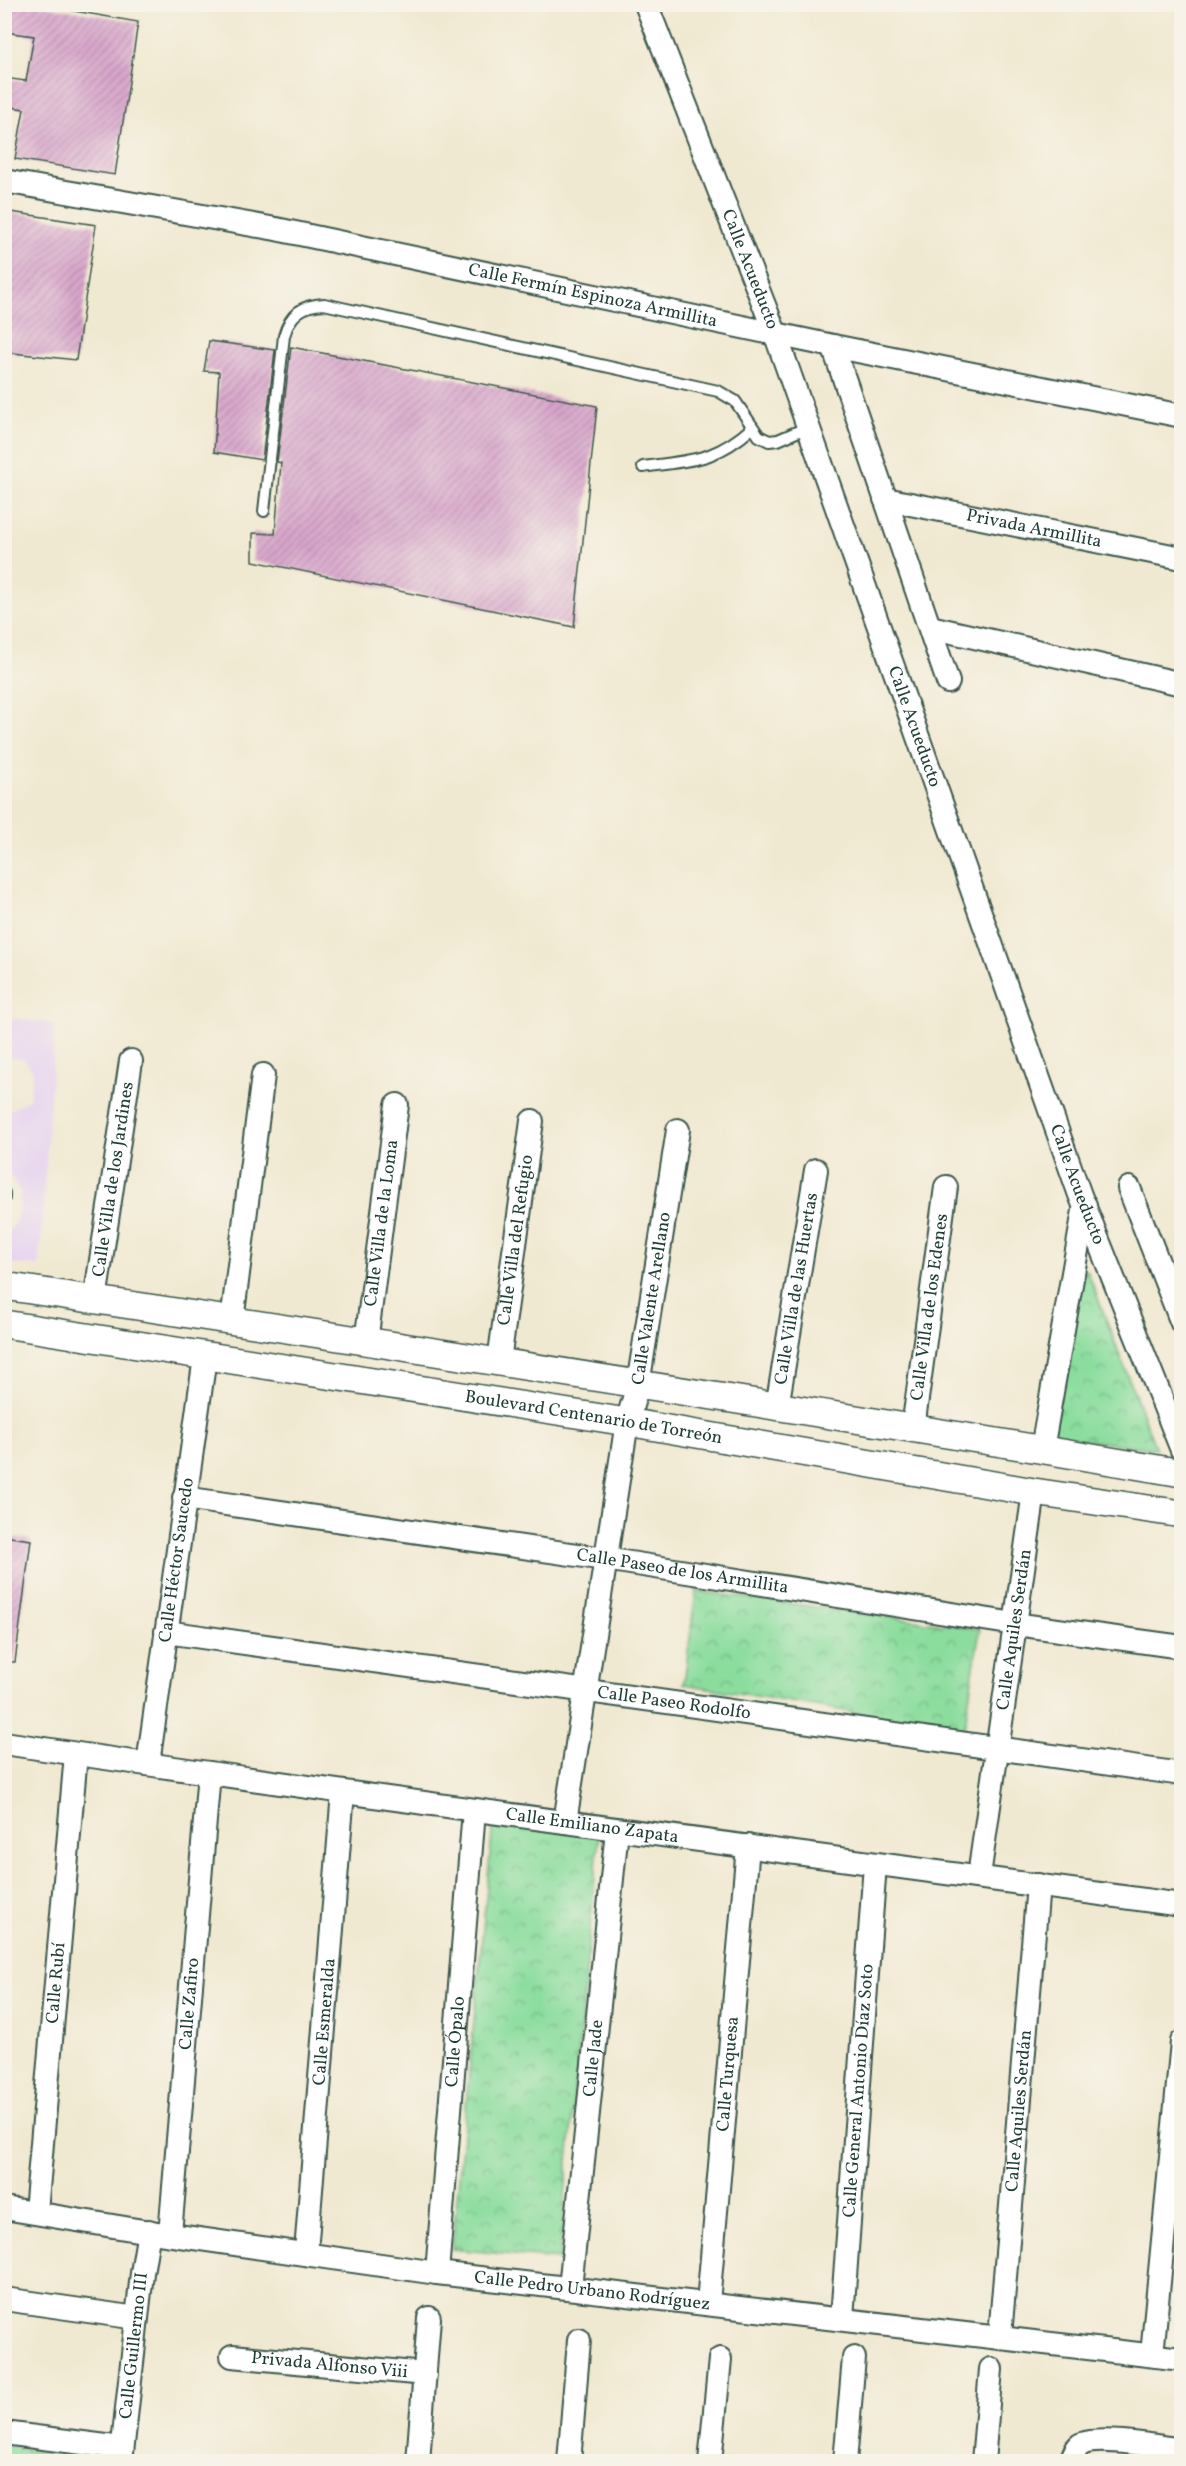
<svg xmlns="http://www.w3.org/2000/svg" width="1186" height="2466" font-family="Vollkorn,serif">
  <style>
    .built { fill: #e6d2f0 }
    .park { fill: url(#park-crowns); stroke: #558d69; stroke-width: 1.5 }
    .building { fill: url(#building-hatch) }
    .lines { fill: none; stroke-linecap: round; stroke-linejoin: round }
    .service-casing { stroke: #3e574c; stroke-width: 14 }
    .minor-casing { stroke: #3e574c; stroke-width: 26 }
    .tertiary-casing { stroke: #3e574c; stroke-width: 30 }
    .service { stroke: #fff; stroke-width: 10 }
    .minor { stroke: #fff; stroke-width: 22 }
    .tertiary { stroke: #fff; stroke-width: 27 }
    .labels { text-anchor: middle; dominant-baseline: central; stroke-width: 4.5; stroke-linejoin: round; paint-order: stroke }
    .street-label { font-size: 18px; fill: #1f3d34; stroke: #f7f3e8 }
  </style>
  <defs>
    <pattern id="park-crowns" width="20" height="18" patternUnits="userSpaceOnUse" patternTransform="scale(1.5)"><rect width="20" height="18" fill="#8bdd9e"/><path d="M2 6a3 3 0 1 1 6 0M12 15a3 3 0 1 1 6 0" fill="none" stroke="#71b482"/></pattern>
    <pattern id="building-hatch" width="6" height="6" patternUnits="userSpaceOnUse" patternTransform="scale(1.5)"><rect width="6" height="6" fill="#d9a6cc"/><path d="M-1 1l2-2M0 6l6-6M5 7l2-2" fill="none" stroke="#af88a6"/></pattern>
  </defs>
  <rect width="100%" height="100%" fill="#f7f3e8"/>
  <filter id="ink" filterUnits="userSpaceOnUse"><feTurbulence type="fractalNoise" baseFrequency=".0167" numOctaves="2"/><feDisplacementMap in="SourceGraphic" scale="12" xChannelSelector="R" yChannelSelector="G"/><feConvolveMatrix kernelMatrix="1 2 1 2 8 2 1 2 1" color-interpolation-filters="sRGB"/></filter>
  <filter id="wash" filterUnits="userSpaceOnUse"><feTurbulence type="fractalNoise" baseFrequency=".008" numOctaves="4" result="noise"/><feDisplacementMap in="SourceGraphic" scale="24" xChannelSelector="R" yChannelSelector="G"/><feGaussianBlur stdDeviation="1.35" result="paint"/><feColorMatrix in="noise" values="0 0 0 0 0 0 0 0 0 0 0 0 0 0 0 0 0 1.4 0 .05"/><feComposite in="paint" operator="in"/></filter>
  <g filter="url(#wash)">
    <rect width="100%" height="100%" fill="#f0e9d1"/>
    <polygon class="built" points="5,1017 55,1024 39,1266 5,1263 5,1233 15,1224 20,1207 20,1191 11,1177 5,1172 5,1109 13,1109 29,1099 33,1072 25,1059 5,1057"/>
    <g class="park">
      <polygon points="1087,1270 1156,1449 1052,1436 1078,1277"/>
      <polygon points="696,1591 980,1629 964,1731 684,1684"/>
      <polygon points="493,1824 599,1834 559,2259 452,2249"/>
      <polygon points="5,2446 106,2460 105,2461 5,2461"/>
    </g>
    <g id="blocks">
      <g class="building">
        <polygon points="4,4 34,4 138,22 115,175 15,159 24,109 4,106 4,78 26,81 34,36 4,32"/>
        <polygon points="4,211 96,225 76,360 4,352"/>
        <polygon points="209,341 275,350 262,460 214,452 219,372 204,371"/>
        <polygon points="291,347 597,406 574,627 253,561 253,533 275,534 281,463 277,462"/>
        <polygon points="4,1536 31,1540 15,1662 4,1662"/>
      </g>
    </g>
  </g>
  <g filter="url(#ink)">
    <use href="#blocks" fill-opacity="0" stroke="#3e574c" stroke-width="1.5"/>
    <g class="lines">
      <g class="service-casing">
        <g id="service">
          <path d="M643,467C691,460 714,462 752,428"/>
          <path d="M264,511L284,336C290,314 302,305 324,304L718,391L735,401L759,436L769,441L778,440L808,427"/>
          <polyline points="4,1193 4,1198"/>
        </g>
      </g>
      <g class="minor-casing">
        <g id="minor">
          <path id="s1" d="M646,4L775,333L1080,1195L1182,1450"/>
          <path id="s2" d="M4,181L276,229L833,346L1182,416"/>
          <polyline points="833,346 948,682"/>
          <path id="s3" d="M885,499L1182,558"/>
          <polyline points="930,627 1182,684"/>
          <polyline points="1129,1188 1182,1323"/>
          <path id="s4" d="M95,1300L131,1061"/>
          <polyline points="232,1321 263,1075"/>
          <path id="s5" d="M366,1342L397,1105"/>
          <path id="s6" d="M499,1361L532,1121"/>
          <path id="s7" d="M777,1407L816,1170"/>
          <path id="s8" d="M913,1428L946,1187"/>
          <polyline points="1042,1449 1085,1205"/>
          <path id="s9" d="M184,1498L605,1559L1015,1624L1182,1647"/>
          <path id="s10" d="M166,1632L1182,1774"/>
          <path id="s11" d="M4,1743C396,1802 789,1851 1182,1905"/>
          <path id="s12" d="M148,1764L205,1357"/>
          <path id="s13" d="M565,1822L627,1422L638,1385L678,1130"/>
          <path id="s14" d="M979,1876L1034,1492"/>
          <path id="s15" d="M4,2208L137,2230L437,2273L1182,2359"/>
          <path id="s16" d="M36,2212L76,1754"/>
          <path id="s17" d="M170,2234L209,1773"/>
          <path id="s18" d="M306,2252L343,1792"/>
          <path id="s19" d="M437,2273L474,1810"/>
          <path id="s20" d="M570,2288L617,1830"/>
          <polyline points="4,2299 137,2318"/>
          <path id="s21" d="M708,2303L748,1846"/>
          <path id="s22" d="M842,2318L875,1864"/>
          <path id="s23" d="M1000,2336L1038,1885"/>
          <polyline points="1152,2355 1182,2042"/>
          <path id="s24" d="M232,2356L425,2374"/>
          <polyline points="4,2433 122,2448"/>
          <path id="s25" d="M121,2462L142,2273L149,2231"/>
          <polyline points="418,2462 429,2318"/>
          <polyline points="569,2462 579,2340"/>
          <polyline points="710,2462 720,2359"/>
          <polyline points="845,2462 854,2358"/>
          <polyline points="983,2462 991,2369"/>
          <path d="M1071,2462C1073,2455 1075,2449 1080,2445C1095,2435 1162,2447 1182,2450"/>
        </g>
      </g>
      <g class="tertiary-casing">
        <g id="tertiary">
          <path d="M4,1286C397,1345 790,1407 1182,1473"/>
          <path id="s26" d="M4,1324L627,1422L1034,1492L1182,1514"/>
        </g>
      </g>
      <use href="#service" class="service"/>
      <use href="#minor" class="minor"/>
      <use href="#tertiary" class="tertiary"/>
    </g>
  </g>
  <g class="labels">
    <g class="street-label">
      <text stroke="none"><textPath href="#s1" startOffset="285">Calle Acueducto</textPath></text>
      <text stroke="none"><textPath href="#s2" startOffset="600">Calle Fermín Espinoza Armillita</textPath></text>
      <text stroke="none"><textPath href="#s3" startOffset="152">Privada Armillita</textPath></text>
      <text stroke="none"><textPath href="#s1" startOffset="771">Calle Acueducto</textPath></text>
      <text stroke="none"><textPath href="#s4" startOffset="122">Calle Villa de los Jardines</textPath></text>
      <text stroke="none"><textPath href="#s1" startOffset="1257">Calle Acueducto</textPath></text>
      <text stroke="none"><textPath href="#s5" startOffset="120">Calle Villa de la Loma</textPath></text>
      <text stroke="none"><textPath href="#s6" startOffset="122">Calle Villa del Refugio</textPath></text>
      <text stroke="none"><textPath href="#s7" startOffset="120">Calle Villa de las Huertas</textPath></text>
      <text stroke="none"><textPath href="#s13" startOffset="531">Calle Valente Arellano</textPath></text>
      <text stroke="none"><textPath href="#s8" startOffset="122">Calle Villa de los Edenes</textPath></text>
      <text stroke="none"><textPath href="#s26" startOffset="597">Boulevard Centenario de Torreón</textPath></text>
      <text stroke="none"><textPath href="#s12" startOffset="206">Calle Héctor Saucedo</textPath></text>
      <text stroke="none"><textPath href="#s9" startOffset="504">Calle Paseo de los Armillita</textPath></text>
      <text stroke="none"><textPath href="#s14" startOffset="249">Calle Aquiles Serdán</textPath></text>
      <text stroke="none"><textPath href="#s10" startOffset="513">Calle Paseo Rodolfo</textPath></text>
      <text stroke="none"><textPath href="#s11" startOffset="594">Calle Emiliano Zapata</textPath></text>
      <text stroke="none"><textPath href="#s16" startOffset="230">Calle Rubí</textPath></text>
      <text stroke="none"><textPath href="#s17" startOffset="231">Calle Zafiro</textPath></text>
      <text stroke="none"><textPath href="#s18" startOffset="231">Calle Esmeralda</textPath></text>
      <text stroke="none"><textPath href="#s19" startOffset="232">Calle Ópalo</textPath></text>
      <text stroke="none"><textPath href="#s20" startOffset="231">Calle Jade</textPath></text>
      <text stroke="none"><textPath href="#s21" startOffset="230">Calle Turquesa</textPath></text>
      <text stroke="none"><textPath href="#s22" startOffset="228">Calle General Antonio Díaz Soto</textPath></text>
      <text stroke="none"><textPath href="#s23" startOffset="226">Calle Aquiles Serdán</textPath></text>
      <text stroke="none"><textPath href="#s15" startOffset="594">Calle Pedro Urbano Rodríguez</textPath></text>
      <text stroke="none"><textPath href="#s25" startOffset="117">Calle Guillermo III</textPath></text>
      <text stroke="none"><textPath href="#s24" startOffset="98">Privada Alfonso Viii</textPath></text>
    </g>
  </g>
  <rect width="1186" height="2466" fill="none" stroke="#f7f3e8" stroke-width="24"/>
</svg>
